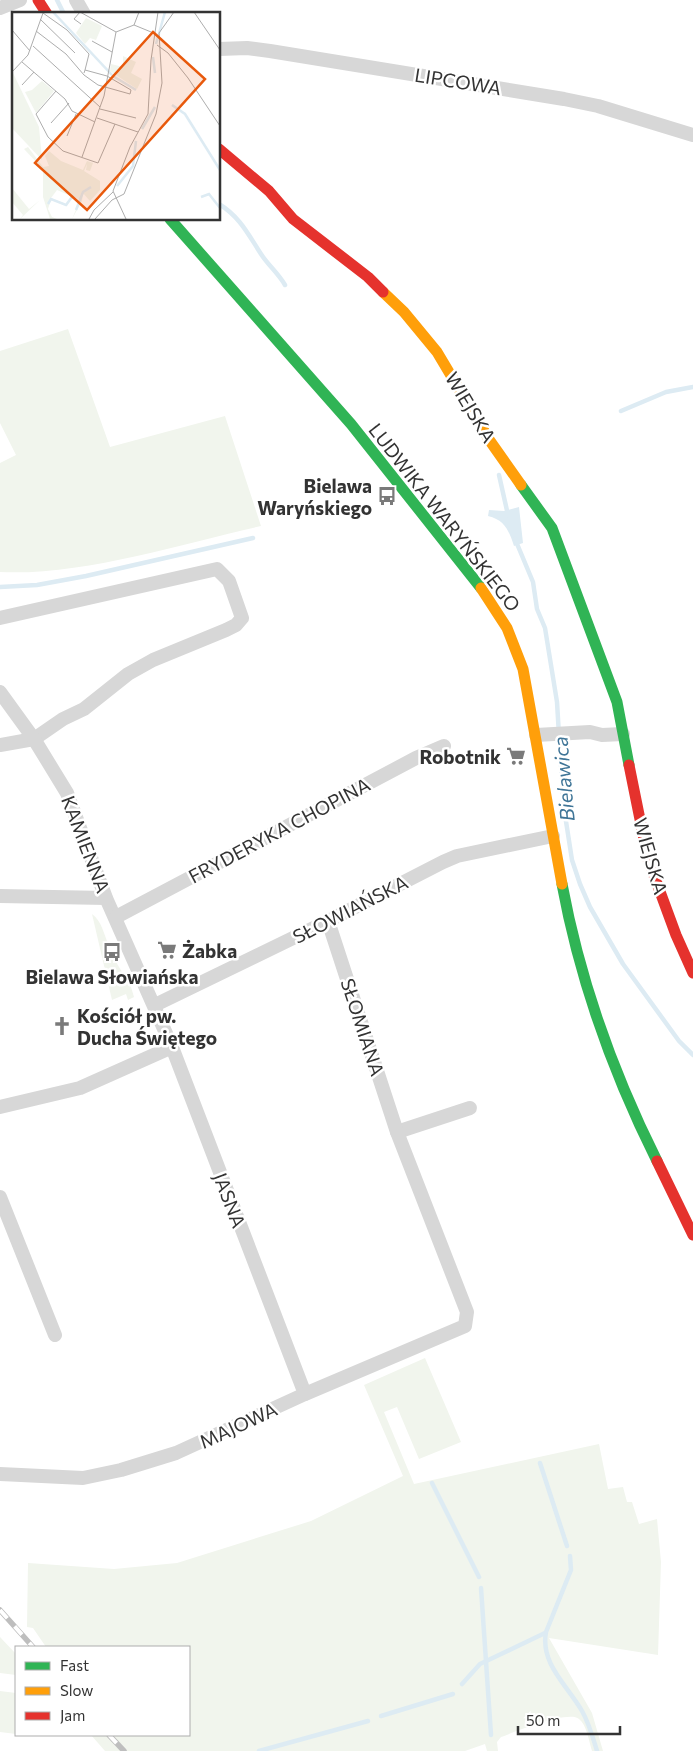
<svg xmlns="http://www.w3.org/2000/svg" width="693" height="1751" font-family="Commissioner,sans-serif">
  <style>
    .green { fill: #f1f5ed }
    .water { fill: #ddebf3 }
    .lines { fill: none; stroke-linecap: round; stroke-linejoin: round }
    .stream { stroke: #ddebf3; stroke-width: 4.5 }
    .street { stroke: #d7d7d7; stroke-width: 14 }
    .fast { stroke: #30b455; stroke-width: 11 }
    .slow { stroke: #ff9f0a; stroke-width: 11 }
    .jam { stroke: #e5322d; stroke-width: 11 }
    .rail-casing { stroke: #bebebe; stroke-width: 5.5 }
    .rail { stroke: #fff; stroke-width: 4; stroke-dasharray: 11; stroke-linecap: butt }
    .labels { text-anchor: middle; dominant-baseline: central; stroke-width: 5; stroke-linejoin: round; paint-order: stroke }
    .street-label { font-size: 19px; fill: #333; stroke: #fff }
    .poi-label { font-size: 19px; font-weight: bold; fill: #333; stroke: #fff; text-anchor: end }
    .water-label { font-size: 20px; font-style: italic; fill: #3f7597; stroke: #fff }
    .inset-river { fill: none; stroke: #ddebf3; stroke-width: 2.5 }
    .inset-road { fill: none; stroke: #adadad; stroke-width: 1 }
    .view { fill: #e8590c; fill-opacity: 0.15; stroke: #e8590c; stroke-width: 2.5 }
    .inset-edge { fill: none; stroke: #333; stroke-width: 2.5 }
  </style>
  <rect width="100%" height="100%" fill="#fff"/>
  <g class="green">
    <path d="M68,329L110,447L225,416L261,526C181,544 81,576 0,572V463L16,455L0,423V351Z"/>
    <path d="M92,914C102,921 104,935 109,946L106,947L110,958L113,957L131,987L134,997L128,1000L126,994L112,1000Z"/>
    <path d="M425,1358L461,1442L419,1459L397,1407L384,1412L414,1484L599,1444L608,1489L623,1487L627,1502H632L639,1524L657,1519L661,1562L658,1655L549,1638L592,1713L603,1751H592C589,1742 587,1725 579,1719C568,1710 515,1732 501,1737L497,1742L498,1751H487L485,1744L465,1751H105L91,1735H189V1647H46L33,1628L27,1627L28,1563L114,1569L177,1563L311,1521L403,1476L364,1385Z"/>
    <polygon points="0,1637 16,1654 16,1675 0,1673"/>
    <polygon points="0,1691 16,1693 16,1734 0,1732"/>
  </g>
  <path class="water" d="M519,507L523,543L514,546C509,531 505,520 488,516L489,510L504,511Z"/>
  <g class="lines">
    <g class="stream">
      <polyline points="57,0 64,14"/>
      <path d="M219,204C240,217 248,234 261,254C268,265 278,273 285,285"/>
      <polyline points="621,411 666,392 693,387"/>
      <polyline points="499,475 508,515"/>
      <polyline points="515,539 533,582 537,609 545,628 557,702 563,802 572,860 580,884 590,907 623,964 679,1041 693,1055"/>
      <polyline points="0,587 37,585 86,576 253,538"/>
      <polyline points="540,1463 567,1546"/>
      <polyline points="432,1483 479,1577"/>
      <path d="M570,1556L571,1570L546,1632C540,1664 568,1686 582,1711C589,1723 593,1738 597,1751"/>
      <polyline points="481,1588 491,1735"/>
      <polyline points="462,1684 480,1664 545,1633"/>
      <polyline points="381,1716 453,1694"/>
      <polyline points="259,1751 368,1721"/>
    </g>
    <g class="street">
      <polyline points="76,0 84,14"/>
      <polyline points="0,8 20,0"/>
      <polyline points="219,49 247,48 270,51 564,99 598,106 693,135"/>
      <polyline points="0,618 217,569 229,581 242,618 236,625 226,630 153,660 128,674 84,709 63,719 34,739 0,745"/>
      <polyline points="0,692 34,739 67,793 106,898 172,1047 305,1394"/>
      <polyline points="536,735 590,732 602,735 623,734"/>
      <polyline points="0,896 106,898"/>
      <polyline points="116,917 416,758 444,746"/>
      <polyline points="155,1005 328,921 443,862 457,856 553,836"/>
      <polyline points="0,1107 80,1088 172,1047"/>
      <polyline points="397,1132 470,1108"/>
      <polyline points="0,1197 55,1335"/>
      <polyline points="0,1474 83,1478 121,1470 176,1453 305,1394 465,1326 467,1312 397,1132 328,921"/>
    </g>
    <g class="fast">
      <polyline points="170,219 351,424 481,588"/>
      <polyline points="521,485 552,528 617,702 629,765"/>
      <path d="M562,884C580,981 613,1073 657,1161"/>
    </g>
    <g class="slow">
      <polyline points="383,292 404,312 437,352 490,441 521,485"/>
      <polyline points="481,588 507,628 523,669 562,884"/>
    </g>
    <g class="jam">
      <polyline points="38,0 47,14"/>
      <polyline points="219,149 269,191 293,219 368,277 383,292"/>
      <polyline points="629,765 648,859 676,935 693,973"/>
      <polyline points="657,1161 693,1235"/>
    </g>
    <g class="rail-casing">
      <g id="rail">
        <polyline points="0,1610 33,1647"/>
        <polyline points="109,1735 124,1751"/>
      </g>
    </g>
    <use href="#rail" class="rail"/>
  </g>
  <defs>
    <g id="bus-bare" transform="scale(1.5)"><path d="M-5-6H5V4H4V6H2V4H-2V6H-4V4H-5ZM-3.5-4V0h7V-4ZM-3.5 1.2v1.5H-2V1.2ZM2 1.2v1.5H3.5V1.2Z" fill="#7a7a7a" stroke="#fff" stroke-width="2.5" paint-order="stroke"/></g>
    <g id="supermarket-bare" transform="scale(1.5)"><path d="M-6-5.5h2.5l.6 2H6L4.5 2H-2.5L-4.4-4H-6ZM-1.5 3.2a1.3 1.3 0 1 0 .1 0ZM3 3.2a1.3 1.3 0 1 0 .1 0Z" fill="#7a7a7a" stroke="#fff" stroke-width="2.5" paint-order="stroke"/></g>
    <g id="church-bare" transform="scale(1.5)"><path d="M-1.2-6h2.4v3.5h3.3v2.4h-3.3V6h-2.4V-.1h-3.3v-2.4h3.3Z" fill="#7a7a7a" stroke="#fff" stroke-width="2.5" paint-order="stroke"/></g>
  </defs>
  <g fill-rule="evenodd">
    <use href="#bus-bare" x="387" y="496"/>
    <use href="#supermarket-bare" x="516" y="756"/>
    <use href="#supermarket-bare" x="167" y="950"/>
    <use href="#bus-bare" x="112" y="952"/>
    <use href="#church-bare" x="62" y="1026"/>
  </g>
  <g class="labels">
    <g class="street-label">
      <text transform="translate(458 81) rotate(9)">LIPCOWA</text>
      <text transform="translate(471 407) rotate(59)">WIEJSKA</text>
      <text transform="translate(445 517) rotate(52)">LUDWIKA WARYŃSKIEGO</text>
      <text transform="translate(279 830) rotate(-28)">FRYDERYKA CHOPINA</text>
      <text transform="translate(86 844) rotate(69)">KAMIENNA</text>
      <text transform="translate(651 856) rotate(74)">WIEJSKA</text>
      <text transform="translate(350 909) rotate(-27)">SŁOWIAŃSKA</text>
      <text transform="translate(363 1027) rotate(72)">SŁOMIANA</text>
      <text transform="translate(230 1200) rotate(69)">JASNA</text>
      <text transform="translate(238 1425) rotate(-25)">MAJOWA</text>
    </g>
    <g class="poi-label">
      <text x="372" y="485">Bielawa<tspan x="372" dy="22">Waryńskiego</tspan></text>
      <text x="501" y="756">Robotnik</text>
      <text x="182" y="950" text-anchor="start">Żabka</text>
      <text x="112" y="976" text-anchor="middle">Bielawa Słowiańska</text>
      <text x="77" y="1015" text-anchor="start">Kościół pw.<tspan x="77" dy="22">Ducha Świętego</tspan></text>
    </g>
    <g class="water-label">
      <text transform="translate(563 779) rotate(-95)">Bielawica</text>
    </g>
  </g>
  <g transform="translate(12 12)">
    <rect width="208" height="208" fill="#fff"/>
    <path d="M74,6L90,14L84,28L78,26L73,32L64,21ZM111,44L124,50L119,61L130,67L125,77L98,59L99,52L111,55ZM1,61L27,115L30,148L0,116ZM30,69L42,79L24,101L13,80L20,78ZM16,135L31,155L37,154L33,144L37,139L49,149L71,158L75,149L81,151L78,159L74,158L75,152L72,159L88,169V178L78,189L71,181L70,189L60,207L68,188L61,184L55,194L39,187L36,197L40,205L45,207H38L31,185V157L12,137ZM45,178L59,184L54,192L39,186ZM0,176L17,197L28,188L8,207L11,203L0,190Z" fill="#f1f5ed" fill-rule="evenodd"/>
    <path class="inset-river" d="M41,0L101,64L124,78M144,32L153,0M141,45L143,61M160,93L173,102L208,158M130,117L143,95M105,174L121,154L124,129M189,185L197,182L208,196M36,192L39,187L54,193L60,185M64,198L71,180L79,175"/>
    <path class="inset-road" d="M68,0L104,20L122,13L127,0M68,0L62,7L69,12M182,0L208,38M31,1L55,18L77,42L73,58M28,7L63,41M122,13L144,22M0,18L18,39M24,19L54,42L72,63L86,73L118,82L119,78L95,64L73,58L72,61M80,29L100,40M145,33L156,41L176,66L208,114M21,34L88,95M10,50L53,87L60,99L83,110M0,60L16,43L31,1M10,73L22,60M44,79L24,102L36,125L51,139L86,151L103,112M88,97L124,106M85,106L126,120M39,111L57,91M55,124L64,102M70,145L92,84L104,20M77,207L82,198L101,180M83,207L100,188L112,182L144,102L150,71L147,21L162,0M114,207L101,179L118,135L136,102L139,48L146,0"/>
    <path class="view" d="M141,20L193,67L75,198L23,151Z"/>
    <rect width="208" height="208" class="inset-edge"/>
  </g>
  <rect x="15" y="1646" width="175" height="90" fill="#ffffff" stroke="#adadad"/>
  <rect x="25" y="1662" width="25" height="8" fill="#30b455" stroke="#adadad"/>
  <text x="60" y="1671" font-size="15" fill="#333333">Fast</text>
  <rect x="25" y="1687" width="25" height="8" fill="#ff9f0a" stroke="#adadad"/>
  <text x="60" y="1696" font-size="15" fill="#333333">Slow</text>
  <rect x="25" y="1712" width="25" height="8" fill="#e5322d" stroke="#adadad"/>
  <text x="60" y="1721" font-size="15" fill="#333333">Jam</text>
  <path d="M518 1726v8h102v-8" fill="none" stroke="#333333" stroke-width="2.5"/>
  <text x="526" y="1726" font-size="15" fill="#333333" stroke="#ffffff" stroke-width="4" paint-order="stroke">50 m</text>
</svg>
